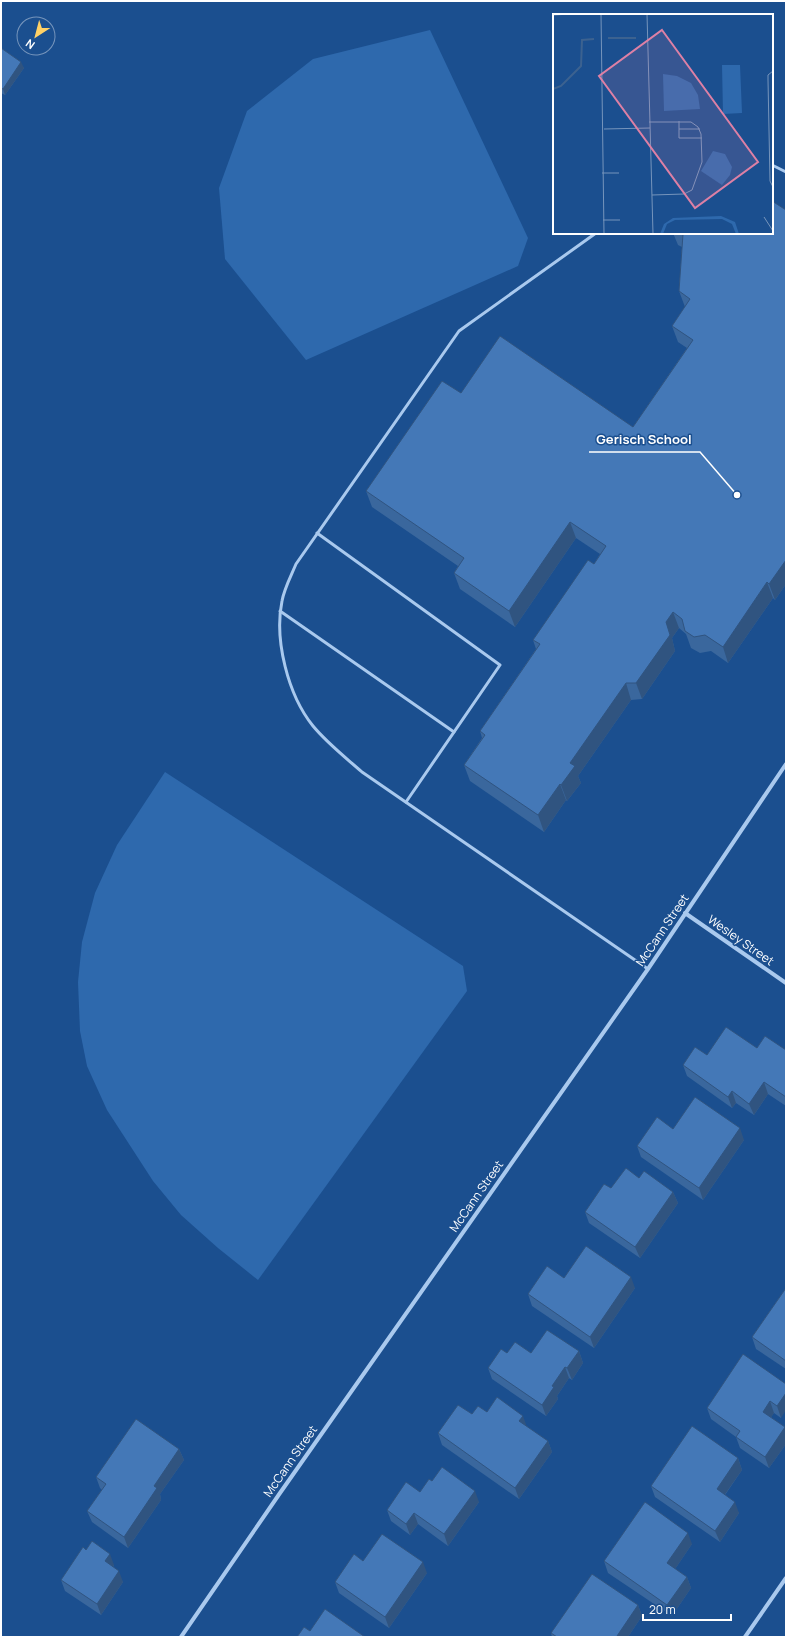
<svg xmlns="http://www.w3.org/2000/svg" width="787" height="1638" font-family="Manrope,sans-serif">
  <style>
    .green { fill: #2e69ad }
    .lines { fill: none; stroke-linecap: round; stroke-linejoin: round }
    .service { stroke: #a9c9ee; stroke-width: 3 }
    .minor { stroke: #a9c9ee; stroke-width: 4 }
    .wall { fill: #3a679d }
    .shaded-wall { fill: #305480 }
    .building { fill: #4478b7; stroke: #305480 }
    .labels { text-anchor: middle; dominant-baseline: central; stroke-width: 3; stroke-linejoin: round; paint-order: stroke }
    .street-label { font-size: 12px; fill: #fff; stroke: #1b4f8f }
    .inset-river { fill: none; stroke: #3c6290; stroke-width: 2 }
    .inset-road { fill: none; stroke: #7695bc; stroke-width: 1 }
    .view { fill: #dd80a5; fill-opacity: 0.15; stroke: #dd80a5; stroke-width: 2 }
    .inset-edge { fill: none; stroke: #fff; stroke-width: 2 }
    .leader { fill: none; stroke: #fff; stroke-width: 1.5 }
    .callout-dot { fill: #fff; stroke: #1b4f8f; stroke-width: 1.5 }
    .callout-label { font-size: 13px; text-anchor: middle; font-weight: bold; fill: #fff; stroke: #1b4f8f; stroke-width: 3; stroke-linejoin: round; paint-order: stroke }
  </style>
  <rect width="100%" height="100%" fill="#1b4f8f"/>
  <g class="green">
    <polygon points="430,30 528,238 518,266 306,360 225,259 219,188 247,111 313,59"/>
    <polygon points="165,772 463,966 467,991 258,1280 218,1248 181,1215 153,1181 107,1110 87,1066 80,1031 78,982 82,942 95,893 117,845"/>
  </g>
  <g class="lines">
    <g class="service">
      <polyline points="772,165 786,172"/>
      <path d="M596,233L459,331L296,564C291,576 284,589 282,601C274,640 288,695 313,726C327,743 345,757 362,772L648,969"/>
      <polyline points="317,533 500,665 406,802"/>
      <polyline points="280,611 454,732"/>
    </g>
    <g class="minor">
      <polyline points="685,913 786,983"/>
      <polyline points="181,1637 280,1493 648,969 786,764"/>
      <polyline points="745,1637 786,1578"/>
    </g>
  </g>
  <g class="wall">
    <polygon points="1,48 24,68 5,95 1,93"/>
    <polygon points="786,210 786,584 775,600 773,598 728,663 711,651 700,653 691,648 686,634 679,628 672,638 675,651 642,699 631,700 578,776 581,783 567,801 566,800 544,832 470,781 464,765 482,738 480,731 536,649 533,640 594,564 600,554 576,538 515,627 460,589 454,573 458,566 372,507 366,491 461,393 633,427 687,348 678,342 672,326 685,307 679,291 682,247 678,245 673,233 772,233"/>
    <polygon points="757,1048 786,1050 786,1106 768,1094 754,1115 736,1103 732,1108 687,1076 683,1065 707,1055"/>
    <polygon points="744,1140 703,1200 641,1157 637,1146"/>
    <polygon points="639,1178 673,1192 678,1203 640,1258 589,1223 585,1212 611,1188"/>
    <polygon points="564,1278 635,1288 594,1348 532,1306 528,1294"/>
    <polygon points="786,1288 786,1369 756,1349 752,1337"/>
    <polygon points="579,1351 583,1363 572,1380 569,1378 557,1396 558,1399 546,1416 492,1379 488,1368 531,1353"/>
    <polygon points="786,1384 781,1418 774,1413 771,1417 786,1429 786,1444 769,1468 740,1448 736,1437 711,1419 707,1408"/>
    <polygon points="487,1412 548,1441 552,1452 519,1499 442,1445 438,1433 472,1414"/>
    <polygon points="179,1449 184,1460 160,1494 161,1500 128,1548 92,1522 87,1511 102,1490 100,1488 96,1477"/>
    <polygon points="738,1458 742,1470 725,1495 739,1513 720,1542 655,1497 651,1486"/>
    <polygon points="432,1481 479,1502 448,1546 418,1524 410,1535 391,1521 387,1510 420,1492"/>
    <polygon points="692,1544 675,1569 687,1577 691,1588 672,1616 608,1573 604,1561"/>
    <polygon points="86,1550 114,1565 113,1567 123,1582 101,1615 65,1591 61,1580"/>
    <polygon points="427,1573 389,1628 339,1593 335,1582"/>
    <polygon points="638,1605 642,1616 628,1637 552,1637 551,1633"/>
  </g>
  <g class="shaded-wall">
    <polygon points="21,62 24,68 5,95 3,89"/>
    <polygon points="570,522 576,538 515,627 509,611"/>
    <polygon points="786,560 786,584 775,600 769,584"/>
    <polygon points="767,582 773,598 728,663 723,647"/>
    <polygon points="673,612 679,628 672,638 675,651 642,699 636,683 666,622"/>
    <polygon points="626,683 631,700 578,776 581,783 567,801 561,785 570,763"/>
    <polygon points="560,784 566,800 544,832 538,815"/>
    <polygon points="764,1082 768,1094 754,1115 749,1104"/>
    <polygon points="732,1091 736,1103 732,1108 728,1097"/>
    <polygon points="740,1128 744,1140 703,1200 699,1188"/>
    <polygon points="673,1192 678,1203 640,1258 635,1247"/>
    <polygon points="631,1277 635,1288 594,1348 590,1337"/>
    <polygon points="579,1351 583,1363 572,1380 567,1368"/>
    <polygon points="565,1367 569,1378 557,1396 558,1399 546,1416 542,1405 552,1386"/>
    <polygon points="786,1393 786,1410 781,1418 777,1406"/>
    <polygon points="770,1401 774,1413 767,1423 763,1412"/>
    <polygon points="523,1416 527,1427 519,1421"/>
    <polygon points="785,1427 786,1444 769,1468 765,1457"/>
    <polygon points="548,1441 552,1452 519,1499 515,1488"/>
    <polygon points="179,1449 184,1460 160,1494 161,1500 128,1548 124,1537 154,1486"/>
    <polygon points="738,1458 742,1470 721,1500 717,1489"/>
    <polygon points="475,1491 479,1502 448,1546 444,1534"/>
    <polygon points="735,1502 739,1513 720,1542 715,1531"/>
    <polygon points="414,1513 418,1524 410,1535 406,1524"/>
    <polygon points="688,1533 692,1544 671,1575 667,1563"/>
    <polygon points="110,1554 114,1565 109,1573 105,1561"/>
    <polygon points="423,1562 427,1573 389,1628 385,1617"/>
    <polygon points="119,1571 123,1582 101,1615 97,1604"/>
    <polygon points="687,1577 691,1588 672,1616 667,1605"/>
    <polygon points="638,1605 642,1616 628,1637 617,1637 617,1636"/>
  </g>
  <g class="building">
    <polygon points="1,48 21,62 3,89 1,88"/>
    <polygon points="772,201 786,210 786,560 769,584 767,582 723,647 705,635 694,637 685,631 682,619 673,612 666,622 670,635 636,683 626,683 570,763 575,766 561,785 560,784 538,815 464,765 485,735 480,731 540,644 533,640 588,560 594,564 606,546 570,522 509,611 454,573 464,558 366,491 442,381 461,393 500,336 633,427 693,340 672,326 690,299 679,291 683,234 681,233 772,233"/>
    <polygon points="726,1027 757,1048 765,1036 786,1050 786,1097 764,1082 749,1104 732,1091 728,1097 683,1065 695,1047 707,1055"/>
    <polygon points="695,1097 740,1128 699,1188 637,1146 657,1117 673,1129"/>
    <polygon points="626,1168 639,1178 644,1171 673,1192 635,1247 585,1212 604,1184 611,1188"/>
    <polygon points="586,1246 631,1277 590,1337 528,1294 547,1266 564,1278"/>
    <polygon points="786,1288 786,1361 752,1337"/>
    <polygon points="547,1330 579,1351 567,1368 565,1367 552,1386 554,1387 542,1405 488,1368 501,1349 507,1353 515,1342 531,1353"/>
    <polygon points="743,1354 786,1384 786,1393 777,1406 770,1401 763,1412 785,1427 765,1457 736,1437 740,1431 707,1408"/>
    <polygon points="497,1397 523,1416 519,1421 548,1441 515,1488 438,1433 458,1405 472,1414 478,1406 487,1412"/>
    <polygon points="136,1419 179,1449 154,1486 157,1488 124,1537 87,1511 106,1484 96,1477"/>
    <polygon points="692,1426 738,1458 717,1489 735,1502 715,1531 651,1486"/>
    <polygon points="442,1467 475,1491 444,1534 414,1513 406,1524 387,1510 406,1482 420,1492 429,1479 432,1481"/>
    <polygon points="645,1502 688,1533 667,1563 687,1577 667,1605 604,1561"/>
    <polygon points="382,1534 423,1562 385,1617 335,1582 354,1554 363,1561"/>
    <polygon points="92,1541 110,1554 105,1561 119,1571 97,1604 61,1580 83,1547 86,1550"/>
    <polygon points="592,1574 638,1605 617,1636 618,1637 557,1637 551,1633"/>
    <polygon points="325,1609 365,1637 297,1637 304,1627 310,1631"/>
  </g>
  <g class="labels">
    <g class="street-label">
      <text transform="translate(662 930) rotate(-56)">McCann Street</text>
      <text transform="translate(741 940) rotate(35)">Wesley Street</text>
      <text transform="translate(476 1196) rotate(-55)">McCann Street</text>
      <text transform="translate(290 1461) rotate(-55)">McCann Street</text>
    </g>
  </g>
  <g transform="translate(553 14)">
    <rect width="220" height="220" fill="#1b4f8f"/>
    <path d="M169,51H187L189,99L170,100ZM110,60L124,62L138,69L145,81L147,95L111,97ZM160,137L172,140L179,153L177,161L169,171L148,157ZM168,202L182,208L186,220H183L179,210L169,205L122,206L114,210L110,220H107L111,210L120,204Z" fill="#2e69ad"/>
    <path class="inset-river" d="M55,24H83M0,75L8,72L28,52L29,26L41,25"/>
    <path class="inset-road" d="M48,0L51,220M94,0L100,220M0,1L18,0M220,57L215,61V66L217,167L220,173M126,107V124H149M96,108H138L145,113L148,120L149,148L139,176L131,180L99,181M51,115L97,114M126,115H147M49,159H66M211,203L220,217M50,206H67"/>
    <path class="view" d="M109,16L205,148L142,194L46,62Z"/>
    <rect width="220" height="220" class="inset-edge"/>
  </g>
  <path class="leader" d="M737 495L700 452H589"/>
  <circle class="callout-dot" cx="737" cy="495" r="4"/>
  <g class="callout-label">
    <text x="644" y="444">Gerisch School</text>
  </g>
  <rect width="787" height="1638" fill="none" stroke="#ffffff" stroke-width="4"/>
  <g transform="translate(36 36) rotate(216)"><circle r="19" fill="#1b4f8f" stroke="#7695bc"/>
  <path d="M0-3L7 15L0 10L-7 15Z" fill="#ffd166"/>
  <text y="-6" font-size="11" font-weight="bold" text-anchor="middle" fill="#ffffff">N</text>
  </g>
  <path d="M643 1614v6h88v-6" fill="none" stroke="#ffffff" stroke-width="2"/>
  <text x="649" y="1614" font-size="12" fill="#ffffff" stroke="#1b4f8f" stroke-width="3" paint-order="stroke">20 m</text>
</svg>
